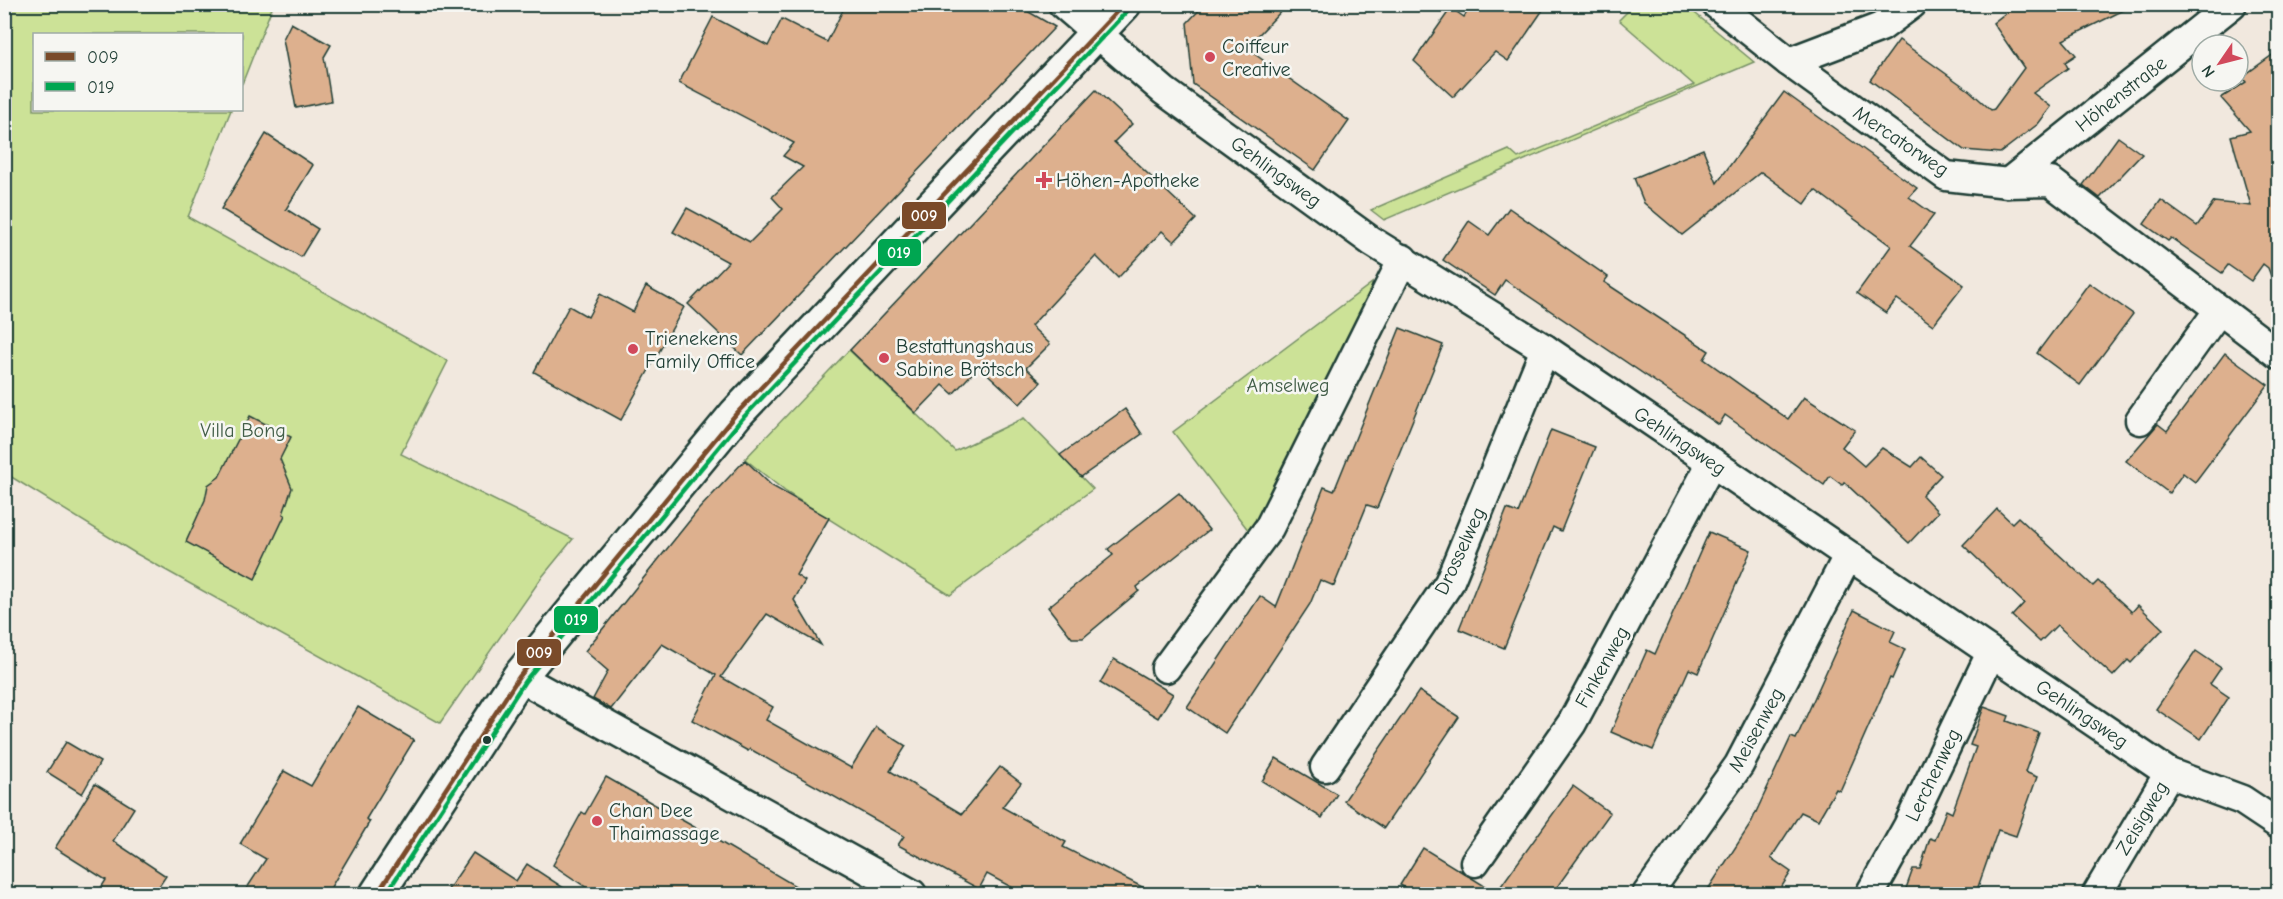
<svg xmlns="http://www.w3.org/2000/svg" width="2283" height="899" font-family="'Comic Neue',sans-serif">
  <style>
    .green { fill: #cce297; stroke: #769066; stroke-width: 1.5 }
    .building { fill: #ddb08e; stroke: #1f3d34; stroke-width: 1.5 }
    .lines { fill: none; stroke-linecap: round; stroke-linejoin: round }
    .street-casing { stroke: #1f3d34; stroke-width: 33 }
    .secondary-casing { stroke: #1f3d34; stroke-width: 38 }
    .street { stroke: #f6f6f2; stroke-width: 28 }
    .secondary { stroke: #f6f6f2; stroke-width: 33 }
    .bus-1-casing { stroke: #f6f6f2; stroke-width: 9 }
    .bus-2-casing { stroke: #f6f6f2; stroke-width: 9 }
    .bus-1 { stroke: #7a4b2a; stroke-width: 4.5 }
    .bus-2 { stroke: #00a651; stroke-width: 4.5 }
    .poi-dot { fill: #d1495b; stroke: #f6f6f2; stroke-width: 2 }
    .bus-dot { fill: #1f3d34; stroke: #f6f6f2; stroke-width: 2 }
    .labels { text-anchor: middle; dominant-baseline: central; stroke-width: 5; stroke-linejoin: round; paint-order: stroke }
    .poi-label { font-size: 20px; fill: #1f3d34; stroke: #f6f6f2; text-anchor: start }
    .street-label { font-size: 20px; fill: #1f3d34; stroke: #f6f6f2 }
    .park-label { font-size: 20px; fill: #425e48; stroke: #f6f6f2 }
    .line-badge { stroke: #f6f6f2; stroke-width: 2 }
    .badge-label { font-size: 16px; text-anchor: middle; font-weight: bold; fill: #fff }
  </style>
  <rect width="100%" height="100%" fill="#f1e8de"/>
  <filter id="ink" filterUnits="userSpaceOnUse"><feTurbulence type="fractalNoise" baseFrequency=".0167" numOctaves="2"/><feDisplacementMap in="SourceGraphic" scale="12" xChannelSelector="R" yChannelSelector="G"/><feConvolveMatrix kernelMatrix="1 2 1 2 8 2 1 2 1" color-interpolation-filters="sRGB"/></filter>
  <g filter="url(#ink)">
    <g class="green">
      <polygon points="4,5 273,5 242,84 242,34 34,34 34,110 231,110 188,217 448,361 401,454 573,539 542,577 440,723 135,553 5,473"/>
      <polygon points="1634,5 1685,5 1754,62 1384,220 1371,210 1509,150 1518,158 1694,85 1619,20"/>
      <polygon points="1372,283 1369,306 1252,535 1173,432"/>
      <polygon points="849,350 955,451 1024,418 1093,489 950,595 786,492 745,459"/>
    </g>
    <g class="building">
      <polygon points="846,4 1015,4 1055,27 742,355 688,304 728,262 673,232 687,208 750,242 783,209 772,197 803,167 783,156 794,143 679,83 713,17 768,46 782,19 827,42"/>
      <polygon points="1205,4 1288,4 1246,48 1349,121 1315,170 1193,84 1187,23"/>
      <polygon points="1472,4 1547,4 1508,61 1495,52 1453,97 1414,61 1451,8 1464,17"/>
      <polygon points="2017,4 2136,4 2063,40 2076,55 2065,62 2068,68 2033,93 2051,107 2038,124 2000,153 1964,150 1870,80 1899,40 1970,91 1991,110 1994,109 2024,68 1993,23"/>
      <polygon points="291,23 331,45 324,57 331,101 296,108 283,39"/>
      <polygon points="2278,51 2278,275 2271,276 2268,268 2263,264 2251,281 2228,265 2222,273 2171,238 2168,241 2144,224 2161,200 2197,226 2214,202 2251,206 2231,136 2250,131 2221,98 2246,82 2242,77"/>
      <polygon points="1096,90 1132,124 1114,142 1196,219 1174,242 1162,231 1118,278 1096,256 1031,326 1050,344 1026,368 1041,382 1020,404 979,366 953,394 943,385 916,413 850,350"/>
      <polygon points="1784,92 1917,188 1909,197 1934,215 1910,246 1964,285 1933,325 1897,299 1886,313 1857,293 1891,246 1815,190 1805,204 1761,172 1682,235 1644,203 1634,178 1703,149 1717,183"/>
      <polygon points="266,134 313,165 286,209 318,229 301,257 221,209"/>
      <polygon points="2118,137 2142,154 2100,198 2083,185"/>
      <polygon points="1509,208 1608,277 1604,282 1709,351 1704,359 1788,419 1804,397 1855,430 1842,447 1864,466 1882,448 1912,467 1921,457 1941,475 1922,495 1938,512 1909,543 1844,482 1842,485 1830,476 1824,485 1725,415 1719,425 1505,280 1495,295 1443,260 1469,221 1489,235"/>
      <polygon points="2089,283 2133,314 2080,385 2037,353"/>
      <polygon points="646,286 684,307 621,420 534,372 569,306 588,317 600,294 633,312"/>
      <polygon points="1400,328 1443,345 1377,508 1367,505 1334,586 1320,580 1310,604 1225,733 1187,707 1260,596 1276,607 1324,487 1334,491"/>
      <polygon points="2225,353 2268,385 2195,482 2183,473 2169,493 2126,461 2158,424 2167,431"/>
      <polygon points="1125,409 1142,434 1081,477 1060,455"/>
      <polygon points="250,416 291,437 280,459 292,488 283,514 285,515 255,579 186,542 205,500 208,485 219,477"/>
      <polygon points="1551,430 1595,447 1561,531 1553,527 1504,648 1459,629 1507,509 1518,513"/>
      <polygon points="745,460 772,486 829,518 796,575 805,581 794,600 821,645 767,614 721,677 773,707 766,720 851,768 876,727 906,746 890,771 962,814 1000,767 1021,783 1002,807 1066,842 1063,847 1156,894 1024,894 987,874 979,889 898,845 904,836 750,749 748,751 692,720 716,675 662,644 611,709 593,699 608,671 585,651 699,509"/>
      <polygon points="1179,493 1209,530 1137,587 1139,591 1083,638 1072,638 1048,607 1113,555 1108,549"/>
      <polygon points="1997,509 2012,523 2018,517 2093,586 2098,581 2132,612 2138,605 2163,629 2131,663 2128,660 2113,676 2057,625 2040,642 2012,616 2024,603 1963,545"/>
      <polygon points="1709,532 1751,550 1698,673 1689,669 1653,750 1611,732 1647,650 1655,654"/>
      <polygon points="1854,610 1895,631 1890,642 1905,649 1892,679 1890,678 1840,791 1836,789 1818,820 1801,812 1771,858 1791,872 1777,894 1705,894 1750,825 1791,737 1796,739"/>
      <polygon points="2196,651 2221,668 2210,684 2229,697 2201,739 2156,709"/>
      <polygon points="1114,659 1173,694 1158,718 1100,683"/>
      <polygon points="1419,691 1459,717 1384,828 1344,801"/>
      <polygon points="358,707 414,740 366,819 370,821 327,894 243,894 266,859 240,844 284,771 311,786"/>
      <polygon points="1984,707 2009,716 2007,721 2039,733 2025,772 2037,777 2016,836 1998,830 1978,887 1985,890 1984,894 1904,894 1913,869 1920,869 1930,838 1935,840 1946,810 1952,813 1976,747 1970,745"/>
      <polygon points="66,742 100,762 82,794 47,772"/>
      <polygon points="1276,758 1337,794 1322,818 1262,781"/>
      <polygon points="606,777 703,832 809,894 596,894 553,865 582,812 585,814"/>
      <polygon points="95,784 134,808 113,841 166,876 154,894 97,894 106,880 55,848"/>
      <polygon points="1573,786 1610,813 1552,894 1448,894 1436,887 1432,894 1416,894 1400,885 1423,848 1496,893"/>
      <polygon points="473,853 516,881 527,864 573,894 445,894"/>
    </g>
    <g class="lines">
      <g class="street-casing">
        <g id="street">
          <polyline points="1063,4 1164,91 1371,241 1545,349 2169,773 2242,800 2278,824"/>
          <polyline points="1716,4 1789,62 1946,176 2008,183 2051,182 2278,354"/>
          <polyline points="1789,62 1881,27 1912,4"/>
          <polyline points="2008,183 2232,4"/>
          <polyline points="2140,420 2219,310"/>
          <polyline points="1166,668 1269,528 1403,259"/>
          <polyline points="519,677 912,894"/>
          <polyline points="1325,767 1449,583 1545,349"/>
          <polyline points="1475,862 1572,723 1712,462"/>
          <polyline points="1647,894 1739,765 1848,556"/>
          <polyline points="1870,894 1908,826 1991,653"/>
          <polyline points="2097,894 2169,773"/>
        </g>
      </g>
      <g class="secondary-casing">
        <polyline id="secondary" points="377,894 519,677 736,414 1124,4"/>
      </g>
      <use href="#street" class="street"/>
      <use href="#secondary" class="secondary"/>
      <g class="bus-1-casing">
        <polyline id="bus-1" points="377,894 519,677 736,414 1124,4"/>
      </g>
      <g class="bus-2-casing">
        <polyline id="bus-2" points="386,894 525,681 742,419 1129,9"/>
      </g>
      <use href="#bus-1" class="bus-1"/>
      <use href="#bus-2" class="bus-2"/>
    </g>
  </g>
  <g class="poi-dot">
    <circle cx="1210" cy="57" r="6"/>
    <path d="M1041 171h6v6h6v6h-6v6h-6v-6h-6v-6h6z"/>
    <circle cx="633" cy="349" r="6"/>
    <circle cx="884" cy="358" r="6"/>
    <circle cx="597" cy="821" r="6"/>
  </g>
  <circle class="bus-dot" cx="487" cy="740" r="5"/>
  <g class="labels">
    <g class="poi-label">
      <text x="1222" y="46">Coiffeur<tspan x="1222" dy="23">Creative</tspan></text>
      <text x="1056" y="180">Höhen-Apotheke</text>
      <text x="645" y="338">Trienekens<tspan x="645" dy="23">Family Office</tspan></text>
      <text x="896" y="346">Bestattungshaus<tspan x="896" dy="23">Sabine Brötsch</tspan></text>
      <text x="609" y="810">Chan Dee<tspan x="609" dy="23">Thaimassage</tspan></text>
    </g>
    <g class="street-label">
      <text transform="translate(2121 94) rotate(-38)">Höhenstraße</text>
      <text transform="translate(1901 141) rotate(34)">Mercatorweg</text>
      <text transform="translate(1276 172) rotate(36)">Gehlingsweg</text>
      <text transform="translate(1680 441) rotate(34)">Gehlingsweg</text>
      <text transform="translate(1460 551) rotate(-65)">Drosselweg</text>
      <text transform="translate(1602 667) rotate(-61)">Finkenweg</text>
      <text transform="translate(2082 714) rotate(34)">Gehlingsweg</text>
      <text transform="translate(1756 730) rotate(-61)">Meisenweg</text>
      <text transform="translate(1933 775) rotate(-64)">Lerchenweg</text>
      <text transform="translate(2142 818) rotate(-59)">Zeisigweg</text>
    </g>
    <g class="park-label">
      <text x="1288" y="385">Amselweg</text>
      <text x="243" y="430">Villa Bong</text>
    </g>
  </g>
  <g class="line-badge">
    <rect x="901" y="201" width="46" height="29" rx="6" fill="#7a4b2a"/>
    <rect x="877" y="238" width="45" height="29" rx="6" fill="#00a651"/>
    <rect x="553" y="605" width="46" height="29" rx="6" fill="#00a651"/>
    <rect x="516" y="638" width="46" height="29" rx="6" fill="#7a4b2a"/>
  </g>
  <g class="badge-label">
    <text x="924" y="221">009</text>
    <text x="899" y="258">019</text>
    <text x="576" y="625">019</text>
    <text x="539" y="658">009</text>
  </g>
  <rect width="2283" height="899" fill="none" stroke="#f6f6f2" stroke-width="24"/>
  <rect x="12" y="12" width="2259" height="875" fill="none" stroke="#1f3d34" stroke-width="2" filter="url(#ink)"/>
  <rect x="33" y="33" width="210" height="78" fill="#f6f6f2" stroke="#a0aca6" stroke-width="1.5"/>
  <rect x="45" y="52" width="30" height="9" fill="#7a4b2a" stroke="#a0aca6" stroke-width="1.5"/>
  <text x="87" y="63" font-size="18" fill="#1f3d34">009</text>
  <rect x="45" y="82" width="30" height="9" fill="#00a651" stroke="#a0aca6" stroke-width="1.5"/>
  <text x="87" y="93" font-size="18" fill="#1f3d34">019</text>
  <g transform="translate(2220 63) rotate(235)"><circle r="28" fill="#f6f6f2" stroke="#a0aca6" stroke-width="1.5"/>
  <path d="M0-4.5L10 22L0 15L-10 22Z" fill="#d1495b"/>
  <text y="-9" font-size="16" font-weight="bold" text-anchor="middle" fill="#1f3d34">N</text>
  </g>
</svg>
